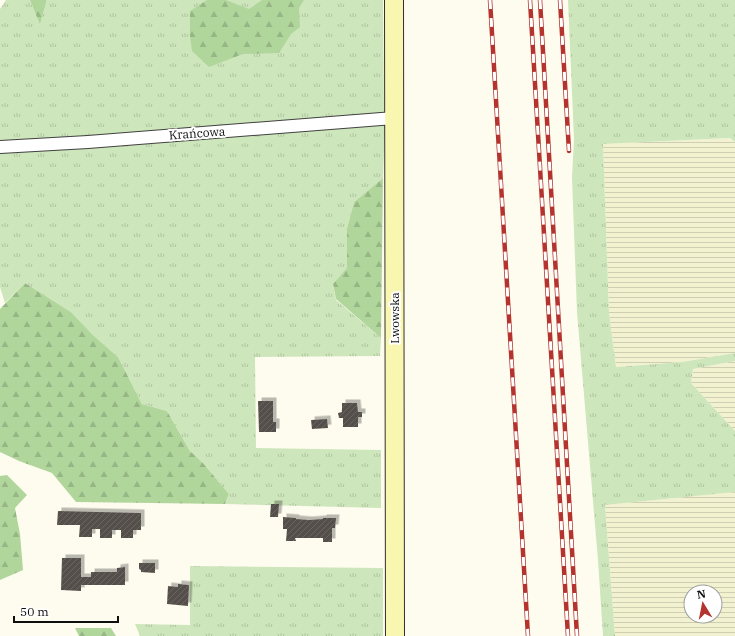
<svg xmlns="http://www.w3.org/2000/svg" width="735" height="636" font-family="'IBM Plex Serif',serif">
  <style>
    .farmland { fill: url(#farmland-rules); fill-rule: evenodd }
    .grass { fill: url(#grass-tufts) }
    .forest { fill: url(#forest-firs) }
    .building { fill: url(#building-hatch); filter: url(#shadow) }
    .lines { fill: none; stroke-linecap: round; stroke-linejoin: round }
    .minor-casing { stroke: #414141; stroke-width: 14 }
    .secondary-casing { stroke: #303030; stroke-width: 20 }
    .minor { stroke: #fff; stroke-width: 12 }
    .secondary { stroke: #f9f7af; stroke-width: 18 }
    .rail-casing { stroke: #b4332f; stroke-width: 4.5 }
    .rail { stroke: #fff; stroke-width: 3; stroke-dasharray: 9; stroke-linecap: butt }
    .labels { text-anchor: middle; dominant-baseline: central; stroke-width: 4; stroke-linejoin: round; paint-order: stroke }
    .street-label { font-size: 12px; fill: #0e0e0e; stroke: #fff }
  </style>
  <defs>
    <pattern id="farmland-rules" width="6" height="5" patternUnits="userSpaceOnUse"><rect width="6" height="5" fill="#f2f2d1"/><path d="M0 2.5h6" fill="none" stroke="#ceceb2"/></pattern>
    <pattern id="grass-tufts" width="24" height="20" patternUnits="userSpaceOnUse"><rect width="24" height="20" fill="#cee6bb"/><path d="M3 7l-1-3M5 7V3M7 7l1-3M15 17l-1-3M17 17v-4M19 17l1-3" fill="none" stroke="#b0c4a0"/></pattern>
    <pattern id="forest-firs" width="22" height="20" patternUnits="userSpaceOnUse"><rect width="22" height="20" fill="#b1d69c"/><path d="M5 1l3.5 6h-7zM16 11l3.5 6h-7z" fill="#97b685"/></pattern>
    <pattern id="building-hatch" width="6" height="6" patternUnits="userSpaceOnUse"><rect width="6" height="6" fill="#55504b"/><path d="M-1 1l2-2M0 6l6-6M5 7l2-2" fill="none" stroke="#696561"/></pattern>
    <filter id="shadow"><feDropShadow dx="3.5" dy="-3.5" stdDeviation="0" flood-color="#0004"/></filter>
  </defs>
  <rect width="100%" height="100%" fill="#fefcef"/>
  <g class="farmland">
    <polygon points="730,138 735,142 735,353 682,362 616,367 609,313 603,144"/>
    <polygon points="735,361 735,431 691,383 693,369"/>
    <path d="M735,492V636H615L605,505ZM691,592H715V616H691Z"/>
  </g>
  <g class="grass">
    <polygon points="6,0 30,0 40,25 46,3 46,0 383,0 384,115 0,142 0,9"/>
    <polygon points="568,0 735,0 735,142 730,138 603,144 609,313 616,367 682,362 735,353 735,361 693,369 691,383 735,431 735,492 605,505 615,636 603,636 598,560 577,312 572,178 574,139"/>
    <polygon points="385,122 383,178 354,202 347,228 347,268 333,285 336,300 381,338 380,356 255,357 256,448 381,450 381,508 225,504 229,494 203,463 190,451 167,411 142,404 118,357 93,335 71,312 25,283 5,303 0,287 0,149"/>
    <polygon points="190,566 383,568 383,636 140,636 135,624 190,625"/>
  </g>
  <g class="forest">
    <polygon points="30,0 46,0 46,3 40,25"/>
    <polygon points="207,0 226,0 249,9 262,0 304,0 299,8 300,27 291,34 279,53 243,54 209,67 192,51 190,37 190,11"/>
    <polygon points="383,178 381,338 336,299 333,284 347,268 347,228 354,202"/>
    <polygon points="25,283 71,312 93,335 118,357 142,404 167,411 190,451 203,463 229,494 225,504 76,502 52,473 19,461 0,452 0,309"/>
    <polygon points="7,475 27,495 15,508 20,534 23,570 0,580 0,476"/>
    <polygon points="75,628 111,628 116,636 79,636"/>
  </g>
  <g class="building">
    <polygon points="258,401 273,401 273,422 276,422 276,432 259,432"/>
    <polygon points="342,403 357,403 358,412 362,412 362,417 358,417 358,427 343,427 343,418 339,418 338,413 342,412"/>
    <polygon points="327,419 328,428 312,429 311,420"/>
    <polygon points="271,504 279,504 278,517 270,517"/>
    <polygon points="58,511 141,513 141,530 133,530 133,538 121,538 121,530 112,530 112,538 100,538 100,529 92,529 92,537 79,537 80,525 57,525"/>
    <polygon points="283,517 296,518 296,519 309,520 323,519 323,518 336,518 335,528 332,528 332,542 323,542 323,538 295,538 296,541 286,541 287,529 283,529"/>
    <polygon points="62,558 81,558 81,577 91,577 91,572 117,572 117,568 125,567 125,585 81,585 81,591 61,590"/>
    <polygon points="139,563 155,563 155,573 141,572 141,570 139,569"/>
    <polygon points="178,584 189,585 188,606 167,604 168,586 178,587"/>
  </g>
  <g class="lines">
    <g class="minor-casing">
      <polyline id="minor" points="0,147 88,142 394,118"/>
    </g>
    <g class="secondary-casing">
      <polyline id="secondary" points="394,0 395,636"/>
    </g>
    <use href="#minor" class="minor"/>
    <use href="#secondary" class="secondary"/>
    <g class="rail-casing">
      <g id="rail">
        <polyline points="490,0 528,636"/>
        <polyline points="530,0 568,636"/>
        <polyline points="540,0 577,636"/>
        <polyline points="560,0 569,151"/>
      </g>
    </g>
    <use href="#rail" class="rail"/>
  </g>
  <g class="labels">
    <g class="street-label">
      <text transform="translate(197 133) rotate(-4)">Krańcowa</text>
      <text transform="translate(394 318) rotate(-90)">Lwowska</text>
    </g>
  </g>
  <g transform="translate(703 604) rotate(350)"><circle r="19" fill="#ffffff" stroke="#9f9f9f"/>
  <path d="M0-3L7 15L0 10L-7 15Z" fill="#b4332f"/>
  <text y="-6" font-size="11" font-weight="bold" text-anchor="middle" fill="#0e0e0e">N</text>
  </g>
  <path d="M14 616v6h104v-6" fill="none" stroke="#0e0e0e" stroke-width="2"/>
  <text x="20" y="616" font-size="12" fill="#0e0e0e" stroke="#ffffff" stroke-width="3" paint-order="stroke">50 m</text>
</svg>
